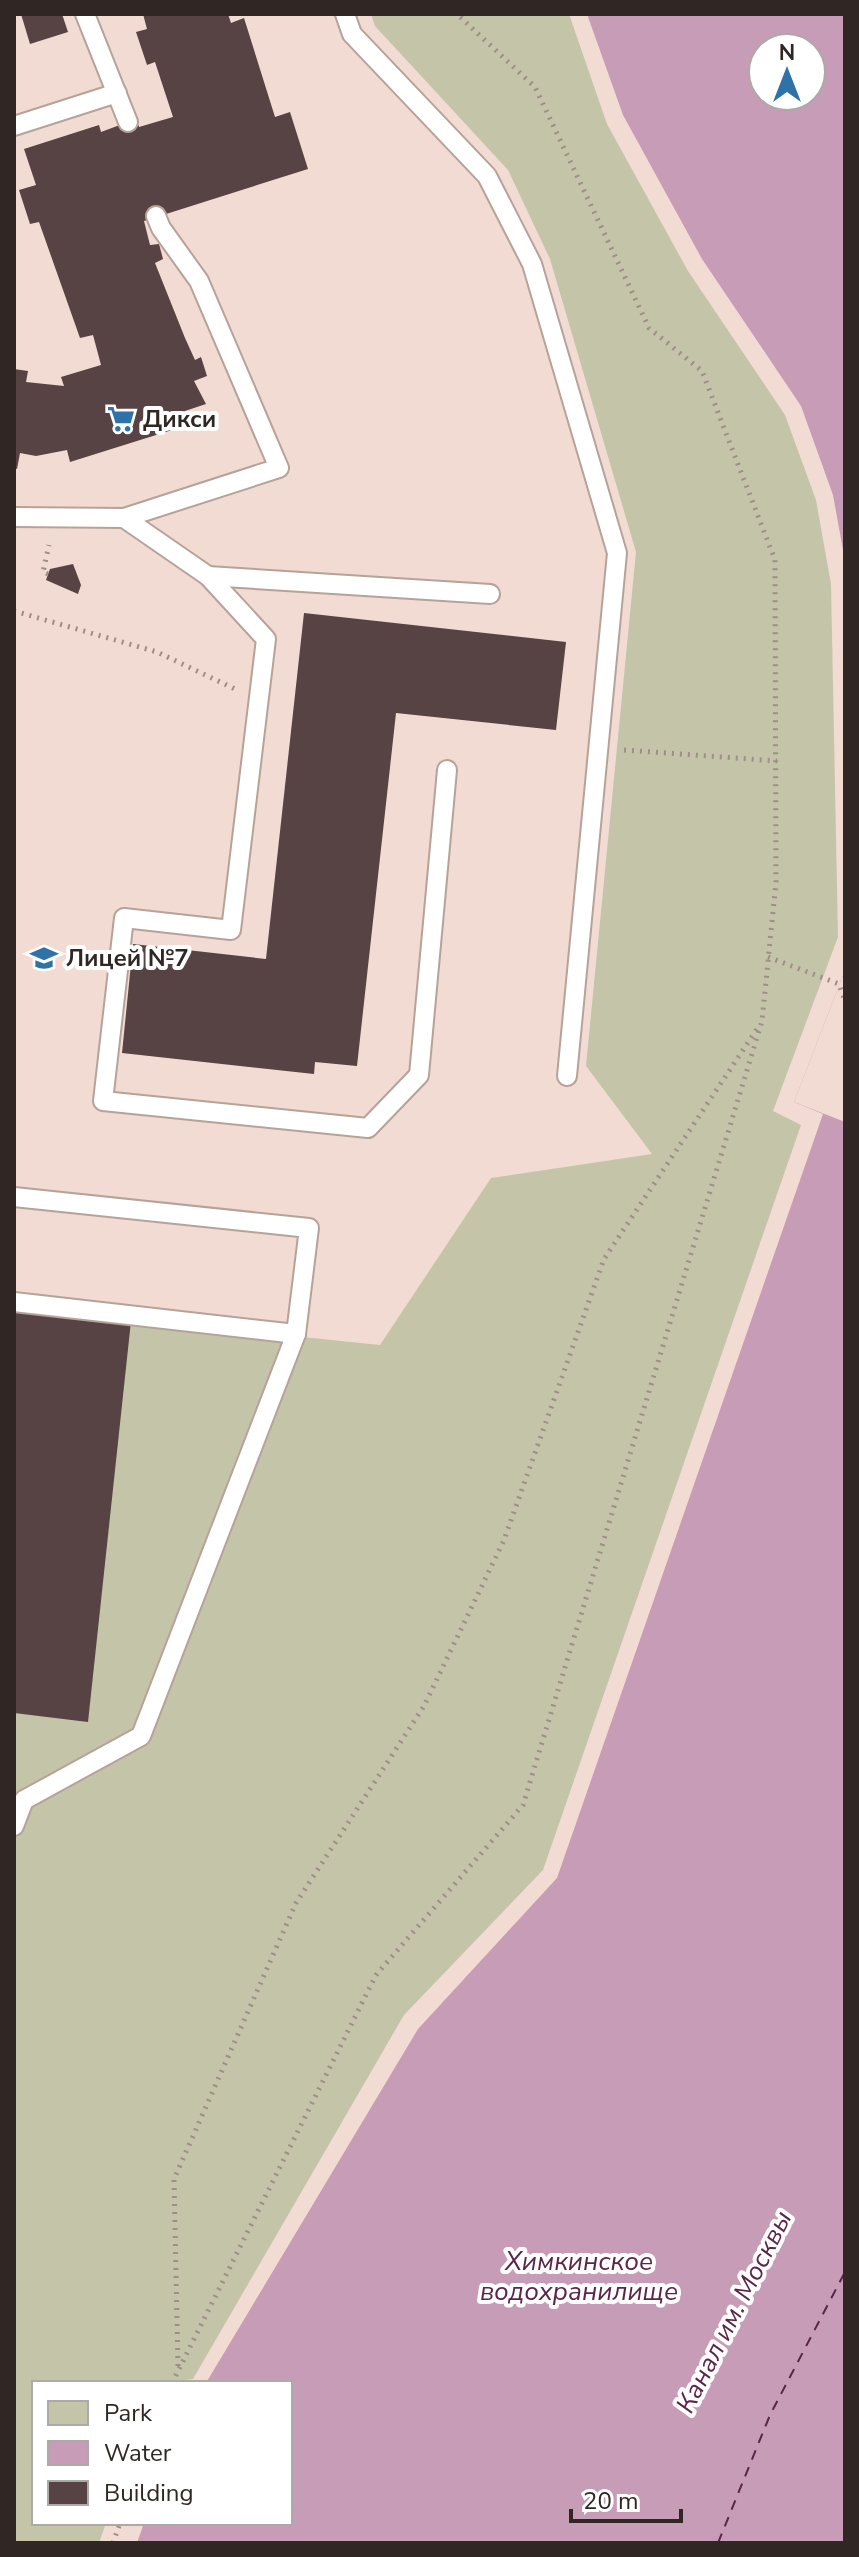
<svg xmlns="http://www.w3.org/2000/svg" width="859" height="2557" font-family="'Nunito Sans',sans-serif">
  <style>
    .green { fill: #c4c5a8 }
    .water { fill: #c79cb6; fill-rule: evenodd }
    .pier { fill: #f2dbd2 }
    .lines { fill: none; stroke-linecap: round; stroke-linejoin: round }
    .ferry { stroke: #5a2549; stroke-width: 2; stroke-dasharray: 10 8; stroke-linecap: butt }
    .building { fill: #574244 }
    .lane-casing { stroke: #b7a299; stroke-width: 22 }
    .path { stroke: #9f8e88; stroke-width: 5; stroke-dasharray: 2 6; stroke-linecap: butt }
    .lane { stroke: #fff; stroke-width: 18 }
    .labels { text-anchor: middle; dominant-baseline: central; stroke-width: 8; stroke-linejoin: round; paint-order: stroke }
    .poi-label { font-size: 24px; font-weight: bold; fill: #302724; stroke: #fff; text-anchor: start }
    .water-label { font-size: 26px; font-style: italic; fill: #5a2549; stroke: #fff }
  </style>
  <rect width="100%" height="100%" fill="#f2dbd2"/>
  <polygon class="green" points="371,14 569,14 607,124 688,271 785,415 816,500 831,584 838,937 773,1111 801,1125 543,1870 404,2015 193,2379 158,2383 34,2383 34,2523 106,2523 99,2543 14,2543 14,1307 380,1345 491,1178 652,1154 586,1066 636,552 550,259 508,170 375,26"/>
  <g class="water">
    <path d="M587,14H845V561L833,495L801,406L702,259L623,115ZM763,48H811V96H763Z"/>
    <polygon points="845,970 845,2543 137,2543 144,2523 290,2523 290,2383 206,2383 418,2029 557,1878 823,1114 794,1102"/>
  </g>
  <polygon class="pier" points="845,970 845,1122 794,1102"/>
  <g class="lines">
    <polyline class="ferry" points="718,2543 770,2415 845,2272"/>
  </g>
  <g class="building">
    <polygon points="21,14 62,14 68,32 30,44"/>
    <polygon points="143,14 228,14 231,23 244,18 275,117 290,112 308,169 144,221 150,245 159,244 163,259 155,263 185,338 195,360 201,357 207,376 194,381 206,404 170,416 172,430 70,462 67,450 36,456 20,453 17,469 14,468 14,369 28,371 26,382 64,386 61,377 101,365 93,335 80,338 39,222 30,224 19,190 36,185 24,149 99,125 101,132 128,122 137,121 139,127 173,117 155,62 147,65 136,32 147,29"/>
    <polygon points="73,564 81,585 78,594 46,580 50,569"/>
    <polygon points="304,613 566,642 556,730 396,713 357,1066 315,1062 314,1074 122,1053 133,944 266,959"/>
    <polygon points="14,1310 131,1321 88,1722 14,1713"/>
  </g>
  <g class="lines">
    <g class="lane-casing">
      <g id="lane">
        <polyline points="85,14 128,122"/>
        <polyline points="345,14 352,34 487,176 532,264 617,553 567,1076"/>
        <polyline points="14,126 117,93"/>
        <polyline points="14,517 124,518 279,468 199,281 161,228 156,216"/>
        <polyline points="124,518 208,576 266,639 231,930 124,918 103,1101 368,1128 419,1075 447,770"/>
        <polyline points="208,576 490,594"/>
        <polyline points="14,1197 309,1228 296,1334"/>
        <polyline points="14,1302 296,1334 141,1736 24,1800 14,1826"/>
      </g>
    </g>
    <g class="path">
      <polyline points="48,574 43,572 49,545"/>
      <polyline points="14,611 157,652 235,689"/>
      <polyline points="624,750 777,761"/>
      <polyline points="768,957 839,984 845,1001"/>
      <polyline points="178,2366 174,2179 296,1903 424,1706 504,1540 604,1259 759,1026"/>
      <polyline points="172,2383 376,1975 523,1805 762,1021 776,882 775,560 702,371 649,328 535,87 457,14"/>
      <polyline points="113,2543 120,2523"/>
    </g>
    <use href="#lane" class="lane"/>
  </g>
  <defs>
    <g id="supermarket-bare" transform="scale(2.16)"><path d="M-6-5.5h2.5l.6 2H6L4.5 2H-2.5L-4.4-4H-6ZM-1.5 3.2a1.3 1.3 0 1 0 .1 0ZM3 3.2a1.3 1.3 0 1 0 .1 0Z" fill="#2e72a8" stroke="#fff" stroke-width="2.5" paint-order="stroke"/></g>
    <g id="school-bare" transform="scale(2.16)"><path d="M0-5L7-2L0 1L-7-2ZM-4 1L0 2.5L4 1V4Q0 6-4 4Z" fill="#2e72a8" stroke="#fff" stroke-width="2.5" paint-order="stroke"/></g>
  </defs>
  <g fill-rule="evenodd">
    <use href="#supermarket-bare" x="121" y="419"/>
    <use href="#school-bare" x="44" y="958"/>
  </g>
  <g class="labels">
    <g class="poi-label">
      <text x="143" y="419">Дикси</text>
      <text x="66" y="958">Лицей №7</text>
    </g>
    <g class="water-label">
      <text x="579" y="2261">Химкинское<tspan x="579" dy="30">водохранилище</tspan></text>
      <text transform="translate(734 2312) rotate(-63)">Канал им. Москвы</text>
    </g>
  </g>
  <rect width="859" height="2557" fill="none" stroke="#302724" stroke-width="32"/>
  <rect x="32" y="2381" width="260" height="144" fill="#ffffff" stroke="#aca9a7" stroke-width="2"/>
  <rect x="48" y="2401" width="40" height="24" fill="#c4c5a8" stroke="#aca9a7" stroke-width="2"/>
  <text x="104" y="2421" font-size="24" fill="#302724">Park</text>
  <rect x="48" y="2441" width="40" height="24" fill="#c79cb6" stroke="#aca9a7" stroke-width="2"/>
  <text x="104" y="2461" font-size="24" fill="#302724">Water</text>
  <rect x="48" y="2481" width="40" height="24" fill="#574244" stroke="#aca9a7" stroke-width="2"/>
  <text x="104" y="2501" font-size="24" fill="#302724">Building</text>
  <g transform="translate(787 72)"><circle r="38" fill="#ffffff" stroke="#aca9a7" stroke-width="2"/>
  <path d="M0-6L14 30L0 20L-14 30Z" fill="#2e72a8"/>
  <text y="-12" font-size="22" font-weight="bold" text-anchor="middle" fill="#302724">N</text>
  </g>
  <path d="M571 2509v12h110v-12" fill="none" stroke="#302724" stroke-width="4"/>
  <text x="583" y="2509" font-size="24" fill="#302724" stroke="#ffffff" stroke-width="6" paint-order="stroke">20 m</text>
</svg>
